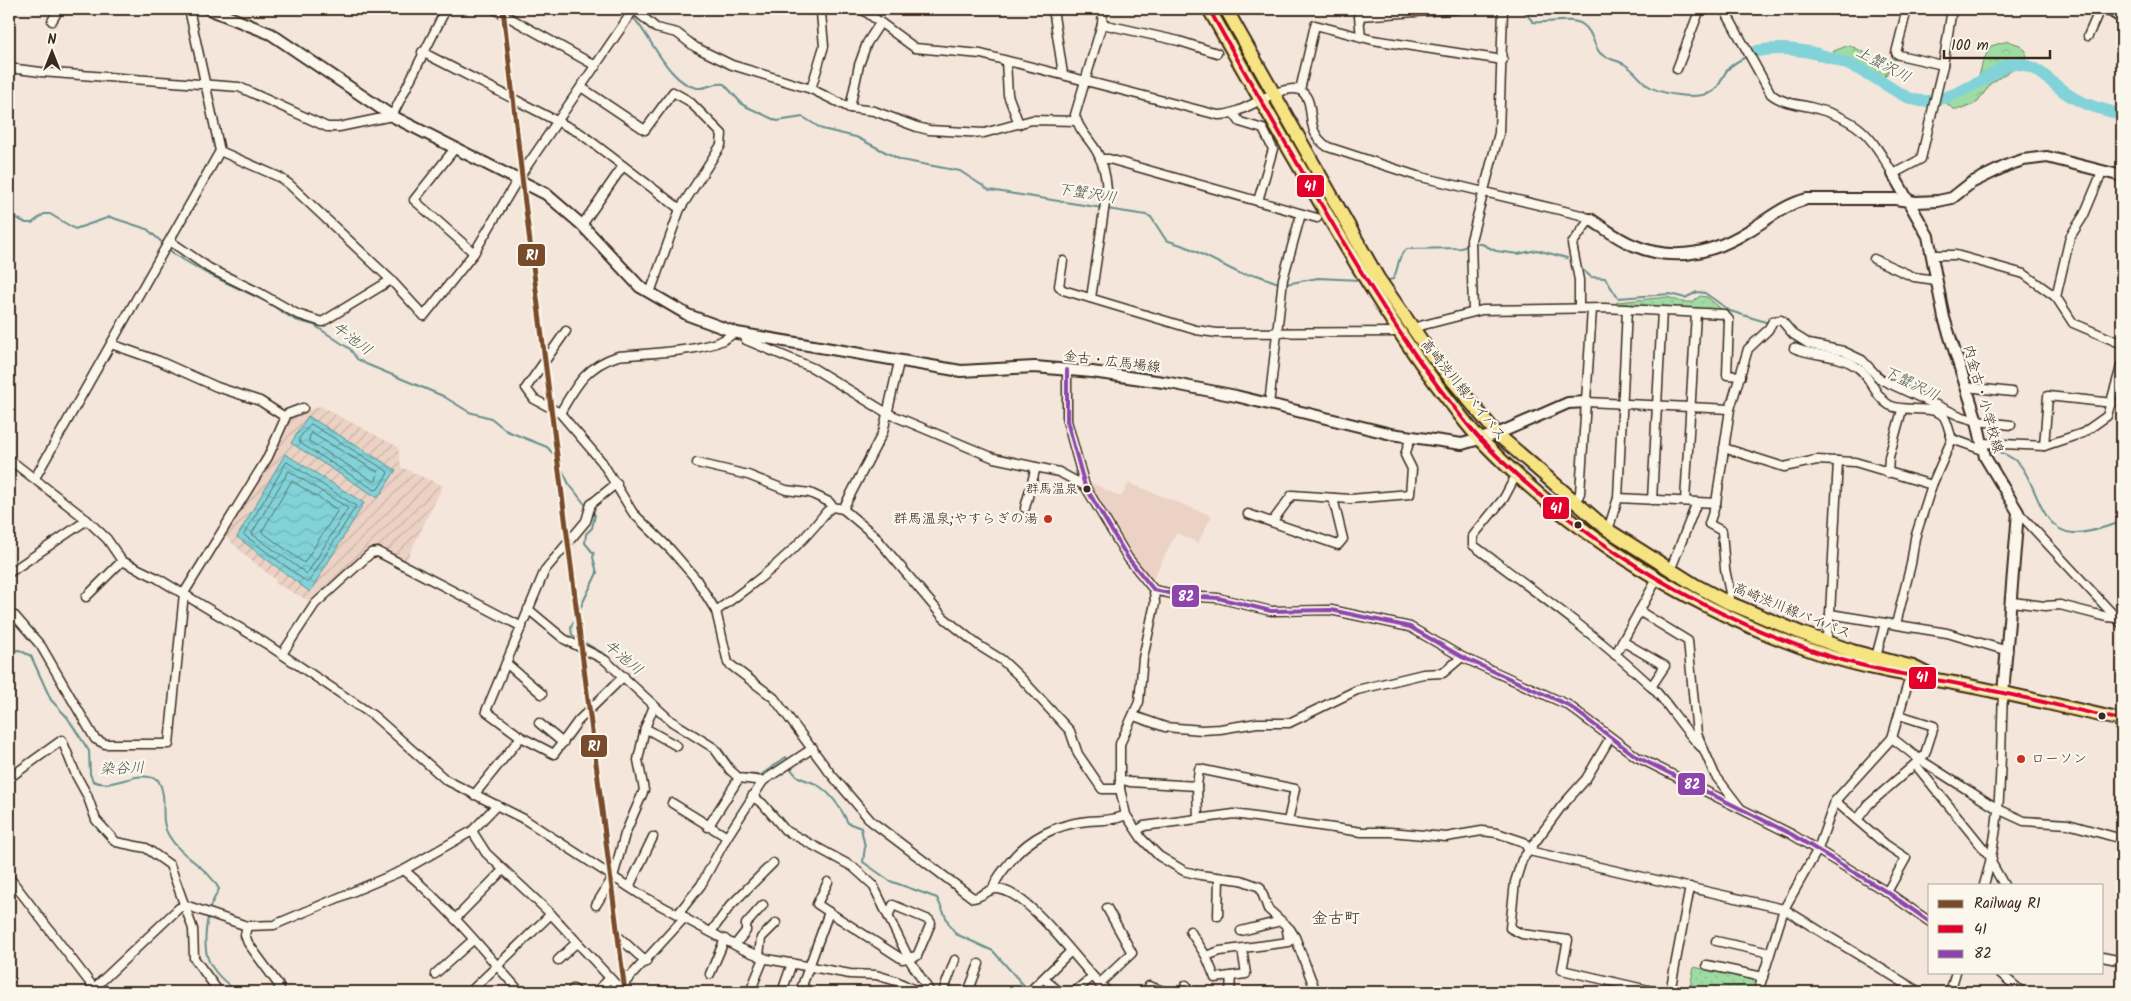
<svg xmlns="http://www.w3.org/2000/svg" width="2131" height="1001" font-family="Kalam,'Klee One',sans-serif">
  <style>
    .built { fill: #ecd2c4 }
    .industrial { fill: url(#industrial-furrows) }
    .forest { fill: url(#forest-crowns); stroke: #6c8361 }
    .park { fill: url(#park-dots); stroke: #6c8361 }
    .water { fill: url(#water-waves); stroke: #658f8e }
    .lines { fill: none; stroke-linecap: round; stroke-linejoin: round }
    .shore { stroke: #576e69; stroke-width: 1 }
    .stream { stroke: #658f8e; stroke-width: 2 }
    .river { stroke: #81d3d9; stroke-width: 12 }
    .minor-casing { stroke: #3b2a1e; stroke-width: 11 }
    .tertiary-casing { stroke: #3b2a1e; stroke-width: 14 }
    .secondary-casing { stroke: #3b2a1e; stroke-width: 15 }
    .primary-casing { stroke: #3b2a1e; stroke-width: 16 }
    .minor { stroke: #fbf7ec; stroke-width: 8 }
    .tertiary { stroke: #fbf7ec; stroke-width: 10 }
    .secondary { stroke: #fbf7ec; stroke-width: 11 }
    .primary { stroke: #f6e381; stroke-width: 12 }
    .bus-1-casing { stroke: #fbf7ec; stroke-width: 8 }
    .bus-2-casing { stroke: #fbf7ec; stroke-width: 8 }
    .bus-1 { stroke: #e4002b; stroke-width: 4 }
    .bus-2 { stroke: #8e44ad; stroke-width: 4 }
    .rail-1-casing { stroke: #fbf7ec; stroke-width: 9 }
    .rail-1 { stroke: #7a4b2a; stroke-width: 5 }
    .bus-dot { fill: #3b2a1e; stroke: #fbf7ec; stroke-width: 2 }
    .poi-dot { fill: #c8321e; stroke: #fbf7ec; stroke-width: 2 }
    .labels { text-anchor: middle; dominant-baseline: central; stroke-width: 4.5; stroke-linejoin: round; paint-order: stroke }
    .bus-label { font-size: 13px; fill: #3b2a1e; stroke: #fbf7ec; text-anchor: end }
    .street-label { font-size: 14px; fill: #3b2a1e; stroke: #fbf7ec }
    .poi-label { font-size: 14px; fill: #3b2a1e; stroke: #fbf7ec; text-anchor: end }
    .water-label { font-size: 15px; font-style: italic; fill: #4c544d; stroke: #fbf7ec }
    .quarter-label { font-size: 16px; fill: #3b2a1e; stroke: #fbf7ec }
    .line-badge { stroke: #fbf7ec; stroke-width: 2 }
    .badge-label { font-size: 14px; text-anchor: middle; font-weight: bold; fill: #fff }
  </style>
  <defs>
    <pattern id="industrial-furrows" width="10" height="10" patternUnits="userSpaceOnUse" patternTransform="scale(1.25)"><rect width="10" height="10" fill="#ecd2c4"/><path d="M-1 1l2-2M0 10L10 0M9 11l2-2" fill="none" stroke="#cbb4a8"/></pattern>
    <pattern id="forest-crowns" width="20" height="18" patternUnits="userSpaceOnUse" patternTransform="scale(1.25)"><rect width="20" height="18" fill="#9edca4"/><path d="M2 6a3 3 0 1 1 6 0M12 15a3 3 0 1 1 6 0" fill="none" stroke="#89bd8d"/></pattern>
    <pattern id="park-dots" width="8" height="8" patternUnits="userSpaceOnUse" patternTransform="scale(1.25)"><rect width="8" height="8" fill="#9edca4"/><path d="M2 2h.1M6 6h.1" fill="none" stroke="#89bd8d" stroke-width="1.8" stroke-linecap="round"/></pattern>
    <pattern id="water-waves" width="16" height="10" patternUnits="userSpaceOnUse" patternTransform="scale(1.25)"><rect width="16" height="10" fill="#81d3d9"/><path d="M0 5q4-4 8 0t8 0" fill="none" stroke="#70b5ba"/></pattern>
  </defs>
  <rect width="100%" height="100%" fill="#f4e6da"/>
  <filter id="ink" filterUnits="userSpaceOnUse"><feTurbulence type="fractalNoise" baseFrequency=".02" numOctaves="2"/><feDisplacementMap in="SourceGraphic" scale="10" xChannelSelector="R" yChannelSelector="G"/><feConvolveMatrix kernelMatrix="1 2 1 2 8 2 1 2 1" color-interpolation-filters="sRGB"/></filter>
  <g filter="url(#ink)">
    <polygon class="built" points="1092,483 1121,497 1129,483 1212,516 1198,543 1176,533 1152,581 1121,541 1095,498 1090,485"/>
    <polygon class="industrial" points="320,406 398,447 401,467 443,486 405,562 376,548 369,549 309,601 275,583 276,580 247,557 224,535 271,459 289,420 292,416"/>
    <g class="forest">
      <path d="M2008,41L2020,45L2026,51L2025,61C2004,57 1997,67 1979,76L1983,61L1991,46Z"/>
      <polygon points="1849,45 1880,60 1896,58 1883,80 1863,66 1831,54 1834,51"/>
      <polygon points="2007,68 2014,68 1990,84 1978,102 1972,105 1962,109 1953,109 1945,102"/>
    </g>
    <g class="park">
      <polygon points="1700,296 1707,297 1725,312 1616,306 1617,302 1668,297 1682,302 1692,302"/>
      <polygon points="1694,967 1759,981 1755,992 1689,992"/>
    </g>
    <g class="water">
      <polygon points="308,416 396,470 378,498 291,443"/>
      <polygon points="285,454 364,503 310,592 237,537"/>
    </g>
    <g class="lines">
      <g class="shore">
        <polygon points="311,424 387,471 388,473 378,489 375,490 300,443 299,439"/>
        <polygon points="311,433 378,472 376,481 373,481 309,441"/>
        <polygon points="287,462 356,506 308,583 244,535"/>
        <polygon points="289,471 348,508 307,574 252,534"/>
        <polygon points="292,481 338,510 304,563 262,532"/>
      </g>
      <g class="stream">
        <path d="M1522,9L1533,22C1548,24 1569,17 1582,24C1593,31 1593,45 1600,53C1606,59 1617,60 1624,64C1633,69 1639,78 1647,85C1661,95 1694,99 1710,93C1720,89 1721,77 1728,69C1733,63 1740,60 1746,57"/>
        <path d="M632,16C651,36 668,83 697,88C706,89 714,82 724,84L743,105L777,121L803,117L822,129L856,137L901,160L960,171L989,190L1102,208"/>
        <polyline points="1751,54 1757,51"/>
        <polyline points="1107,209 1146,215 1151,217 1166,240 1187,247 1241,274 1257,275 1281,284"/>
        <polyline points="9,214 26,223 32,223 44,214 50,214 75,229 110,217 147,229 165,245"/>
        <polyline points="1474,244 1482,244 1496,251 1518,254 1537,250 1567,258"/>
        <polyline points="168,248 174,254 204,272 265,301 295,320 314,325 350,349 357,359 366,364 443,396 469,412 491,418 507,431 547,447 556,457 569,484 587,507"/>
        <polyline points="1583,270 1591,277 1605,278 1618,298 1670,294 1685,298 1697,292 1705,293 1730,311 1769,323"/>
        <path d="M1385,281L1393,279C1399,269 1397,255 1407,249L1461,248L1469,245"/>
        <polyline points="1286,284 1318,278 1360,280"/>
        <polyline points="1774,324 1780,325 1802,348"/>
        <polyline points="1852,360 1861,365"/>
        <polyline points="1871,378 1919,401"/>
        <polyline points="1953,432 1958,436 1978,444"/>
        <path d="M1987,448C1999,452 2013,456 2021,466C2037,486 2041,531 2073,533C2089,534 2107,526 2122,522"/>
        <polyline points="592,512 595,515 592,528 586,534 585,543 594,554 593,557 597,573 571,627 572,635 604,654 671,716 719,746 735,769 741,774 761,775 786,757 789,763"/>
        <path d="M9,651L19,650L31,656L51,700L67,717L89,751L90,774L93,781C114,791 136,768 158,780C169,798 158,819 169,836C182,858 207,866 219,889L209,909"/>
        <path d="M790,767C799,783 806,777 819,786C833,795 841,808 848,823L861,828L865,847L863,862L890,881L937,898L949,924L956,934L993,951L1027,989"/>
        <path d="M208,917C201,954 206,969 238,992"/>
      </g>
      <path class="river" d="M1757,51C1796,44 1839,57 1873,77C1888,85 1904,99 1921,101C1942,103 1970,87 1988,77C1998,71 2005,62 2018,64C2039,66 2050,82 2066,93C2082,105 2103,109 2122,115"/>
      <g class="minor-casing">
        <g id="minor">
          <polyline points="494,9 596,66"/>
          <path d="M862,9L915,48L981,54L1218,115C1244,116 1277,83 1300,90C1319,103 1301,130 1328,147L1417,176L1581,215L1590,219L1572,244L1579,280V308"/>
          <polyline points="1053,9 1063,74"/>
          <polyline points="1357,9 1359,16 1361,38"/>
          <path d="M1724,9L1771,94C1782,103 1797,104 1810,107C1859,119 1869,133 1893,174L1921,159L1943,65L1952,9"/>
          <polyline points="1907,9 1896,53 1899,55 1943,65"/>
          <polyline points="635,10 656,28 677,33 695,47 732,65 811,89 850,108 874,111 917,127 929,130 984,133 1032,120 1077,121"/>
          <polyline points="1359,16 1458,9"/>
          <polyline points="52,21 59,9"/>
          <polyline points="1102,24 1179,41 1217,53"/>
          <polyline points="2088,36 2100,9"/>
          <polyline points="422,52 580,133 680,209"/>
          <polyline points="1006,61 1008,95 1019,124"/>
          <polyline points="9,68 41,72 239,87 327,127 339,127 392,116 446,9"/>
          <polyline points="1677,69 1700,9"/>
          <polyline points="581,87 645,130 673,92 689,101 722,134 721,145 680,209 650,293"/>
          <polyline points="811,89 824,46 821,13 823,9"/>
          <polyline points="1300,90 1315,25 1373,40 1503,60"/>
          <polyline points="850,108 859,65 867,43 880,23"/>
          <polyline points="1234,114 1240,122 1263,129 1273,149 1258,201"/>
          <polyline points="456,147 414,200 474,253"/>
          <polyline points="220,151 279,177 289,184 391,280 424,316 474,253 518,179 634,9"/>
          <polyline points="1100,159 1109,159 1317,218"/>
          <polyline points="582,225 623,166"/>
          <polyline points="170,241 209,268 258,292 297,314 322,322 391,280"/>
          <polyline points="1932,255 1956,255 2024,274 2056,297 2073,323 2122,344"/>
          <polyline points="1874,259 1914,277 1936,280"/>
          <polyline points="1063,261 1059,286 1063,290 1196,330 1217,333 1398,332"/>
          <polyline points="2056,297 2070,237 2084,215 2102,172"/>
          <path d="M1091,298L1107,190C1106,176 1104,164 1097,152C1090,139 1078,130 1075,115L1102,24L1103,9"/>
          <polyline points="1473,311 1471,240 1499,133 1503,9"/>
          <polyline points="1412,328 1482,310 1604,308 1724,314 1729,320 1727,375 1741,376"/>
          <path d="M566,331L526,388L534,399L560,413L602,462L633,513L671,550L696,579L716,611L728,663L774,698L830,773L871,821L973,898C982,897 989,888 998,889C1032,893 1081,968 1108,992"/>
          <polyline points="744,334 746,340 813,368 887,413 994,458 1059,472 1085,486"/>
          <polyline points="111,344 159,361 217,387 260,401 285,417"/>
          <path d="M1794,348C1815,357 1837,353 1857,367C1871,376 1874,396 1889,405C1903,413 1934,404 1944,417C1948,423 1949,432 1952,439"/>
          <polyline points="1067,370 1067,421 1085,486 1128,558 1154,590 1183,596 1218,598 1271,611 1331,610 1410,627 1462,657 1568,705 1637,757 1791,834 1890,894 1930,922"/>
          <polyline points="1966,387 2012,392"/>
          <polyline points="1587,402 1730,409"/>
          <polyline points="1269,405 1283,279 1301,214"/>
          <path d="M560,413C576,386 586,366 618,356C645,353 719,352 734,332"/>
          <polyline points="1982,443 2044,446 2083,433 2107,416 2122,363"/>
          <polyline points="2044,446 2048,396 2113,403"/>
          <polyline points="1724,448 1784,467 1817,460 1855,462 1932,485"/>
          <polyline points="9,459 87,520 107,539 122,561 157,578 265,643 374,716 446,780 524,819 641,895 742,949 767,959 850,974 876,975 896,981 919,992"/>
          <polyline points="697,463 748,475 786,490 810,493 829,502 833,507"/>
          <polyline points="1888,473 1889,457 1902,410"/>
          <path d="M1519,475L1513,481L1504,498L1473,536V545C1533,590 1595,634 1650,685C1669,704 1682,728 1701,747"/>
          <polyline points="35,478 220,151 189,9"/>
          <polyline points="617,483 591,504 586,521 545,570 486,711 521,737 554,754 578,721 624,676"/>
          <polyline points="1618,498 1716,503"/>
          <polyline points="1652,500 1662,311"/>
          <polyline points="1685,501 1696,313"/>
          <polyline points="1575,504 1580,493 1592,309"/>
          <polyline points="1025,508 1036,467"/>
          <polyline points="843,509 883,432 899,362"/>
          <polyline points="2018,512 2122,624"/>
          <polyline points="1248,514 1338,545 1343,539 1333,498"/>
          <polyline points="1272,522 1292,495 1350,499 1410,494 1412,469 1405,455 1411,437"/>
          <polyline points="1608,530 1618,498 1627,309"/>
          <polyline points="1670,571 1697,502"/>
          <polyline points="9,573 87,520"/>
          <polyline points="1154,590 1155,603 1143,658 1139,702 1120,744 1120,789 1126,815 1142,839 1159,856 1184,871 1200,875 1241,880 1260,887 1268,909 1290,929 1295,937 1316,992"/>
          <polyline points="86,597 122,561"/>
          <polyline points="1727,602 1730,593 1725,569 1722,531 1709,524 1716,503 1730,409 1748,349 1768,330 1773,321 1781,320 1793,334 1809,344 1843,351 1862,360 1880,379 1960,416 1977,421 2011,425"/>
          <polyline points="2012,602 2045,606 2060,605 2107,617 2117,618 2122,615"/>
          <polyline points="528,609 564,639 605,660 671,721 714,748 730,770 739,778 763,781"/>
          <path d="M716,611C758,581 796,552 827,511L833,507L843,509L874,535L943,617L978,645L1002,660L1020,677L1070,731L1078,754L1102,789H1120"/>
          <polyline points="1639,611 1688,641 1697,734 1715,775 1741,809"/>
          <polyline points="1830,614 1947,633 2008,651"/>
          <polyline points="9,615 15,616 41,646 95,739 105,744 169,744 184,593 268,457 287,414 303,408"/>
          <polyline points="1896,624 1911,564 1915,538 1932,485 1952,439 1983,450"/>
          <polyline points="1622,641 1665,666 1651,687"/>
          <polyline points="1826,642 1830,614 1838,461"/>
          <polyline points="282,654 315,604 371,553 378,552 522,627"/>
          <polyline points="1615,655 1657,579"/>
          <polyline points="1876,657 1885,623"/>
          <polyline points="506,663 542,694"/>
          <polyline points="1899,715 1934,726 1925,754 1915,764 1992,859"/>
          <polyline points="1134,716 1165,727 1202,730 1220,729 1257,723 1289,723 1357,690 1423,674 1443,673 1462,657"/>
          <polyline points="539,723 563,743"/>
          <polyline points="645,728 677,746"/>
          <polyline points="1610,738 1586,779 1561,807 1522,860 1515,882 1510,928 1522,934 1568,940 1562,970 1657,992"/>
          <polyline points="1892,738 1919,759 1955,782 1998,809 2024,821 2068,824 2122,839"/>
          <polyline points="9,778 62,740 76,775 87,795 96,820 116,842 146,848 170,865 193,929 194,958 219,992"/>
          <polyline points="1120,779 1130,782 1197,786 1199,769 1295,789 1288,821"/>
          <polyline points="1197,786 1198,819"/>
          <polyline points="474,795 521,737"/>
          <polyline points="752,796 763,804 785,830 853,867 873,885 909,959 930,992"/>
          <polyline points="1835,801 1885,844 1906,858 1887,892"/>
          <polyline points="672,803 727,837"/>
          <polyline points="1857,820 1869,804 1915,764"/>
          <polyline points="708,827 739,778"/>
          <polyline points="472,831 486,853 551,914 623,992"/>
          <polyline points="1137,831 1144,826 1234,814 1362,832 1390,832 1446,837 1482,831 1497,833 1524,842 1529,851 1784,909 1919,992"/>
          <polyline points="1991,862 2004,885"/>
          <path d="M404,870C447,906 483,950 520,992"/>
          <polyline points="9,877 97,992"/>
          <polyline points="828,882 817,904 829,912"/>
          <path d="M1984,885C2003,823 2000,758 2003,694"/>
          <polyline points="629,887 653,837"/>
          <path d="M993,889C995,879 1003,871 1009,863C1028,838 1057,824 1088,821C1101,820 1113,821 1126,815"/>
          <polyline points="596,905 613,877 625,834 644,790 638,760 645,728 654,706"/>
          <polyline points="678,914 701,885 727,837 763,781 813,748"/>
          <polyline points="1218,916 1219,878"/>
          <polyline points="455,919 503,870"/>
          <polyline points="247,926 245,935 248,943 278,984 281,992"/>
          <polyline points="1190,931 1206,956 1215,978 1246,974 1242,949"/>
          <polyline points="1241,931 1281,921"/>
          <polyline points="711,932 730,906 773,863"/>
          <polyline points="620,938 646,962"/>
          <polyline points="1716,941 1770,953"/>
          <polyline points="735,945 746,931 746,924 763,905"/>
          <polyline points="759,956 761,938 776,923"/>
          <polyline points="1206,956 1220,951 1289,942 1286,925"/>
          <polyline points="2102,957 2122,961"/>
          <polyline points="558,960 576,943"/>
          <polyline points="1707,965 1763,977"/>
          <polyline points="1999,972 2022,992"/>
          <polyline points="435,974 473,940"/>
          <polyline points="710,974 725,939"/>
          <polyline points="1044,979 1060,992"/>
          <polyline points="1099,984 1132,953 1107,908"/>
          <polyline points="1149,986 1166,992"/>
          <polyline points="573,989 577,992"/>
          <polyline points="619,989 685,917"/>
          <polyline points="90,992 179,908 185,905 247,926 274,925 404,870 472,831 497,805"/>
          <polyline points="470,992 551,914"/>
          <polyline points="596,992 609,979"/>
          <polyline points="750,992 764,958"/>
          <polyline points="782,992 792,963"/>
          <polyline points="809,992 802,986 829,912 902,959 917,956 931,923 929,920 893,905 889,914"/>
          <polyline points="943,992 955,960"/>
          <polyline points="968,992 979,964"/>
          <polyline points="1029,992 1071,951"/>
          <polyline points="1074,992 1092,977"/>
          <polyline points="1183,992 1186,985"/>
          <polyline points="1230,992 1231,976"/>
          <polyline points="1670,992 1690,887"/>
          <polyline points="1758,992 1784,909 1818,849 1835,801 1892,738 1910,676"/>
          <polyline points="1950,992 1956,972"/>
        </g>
      </g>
      <g class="tertiary-casing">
        <g id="tertiary">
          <polyline points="209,9 271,34 392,116 546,194 582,225 640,287 688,315 737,333 961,371 1035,367 1092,372 1170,383 1236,396 1391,434 1462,444 1497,434 1568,403 1587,402"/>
          <polyline points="1893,174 1928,236 1944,318 1977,421 1985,457 2018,512 2003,694"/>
          <path d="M1590,219C1604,228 1618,239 1633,245C1674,263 1714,253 1750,230C1768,219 1786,204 1807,199H1895L1916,202L1938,201L1952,198L1971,183L2008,165L2023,160L2047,157L2122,176"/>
        </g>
      </g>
      <g class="secondary-casing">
        <polyline id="secondary" points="2109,9 2122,17"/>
      </g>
      <g class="primary-casing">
        <g id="primary">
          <path d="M1209,9C1251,84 1294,158 1338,233C1372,291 1408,349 1450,402C1460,415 1470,429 1481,440C1572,535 1697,613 1822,654C1861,667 1901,674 1942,681C2002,691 2062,707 2122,720"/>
          <polyline points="1226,9 1378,278 1433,357 1497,434 1608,530 1695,585 1727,602 1801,633 1852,651 1913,667 1929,675"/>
        </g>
      </g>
      <use href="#minor" class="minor"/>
      <use href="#tertiary" class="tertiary"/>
      <use href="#secondary" class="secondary"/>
      <use href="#primary" class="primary"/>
      <g class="bus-1-casing">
        <path id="bus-1" d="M1209,9C1251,84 1294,158 1338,233C1372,291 1408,349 1450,402C1460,415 1470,429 1481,440C1572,535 1697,613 1822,654C1861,667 1901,674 1942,681C2002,691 2062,707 2122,720"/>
      </g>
      <g class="bus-2-casing">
        <polyline id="bus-2" points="1067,370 1067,421 1085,486 1128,558 1154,590 1183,596 1218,598 1271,611 1331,610 1410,627 1462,657 1568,705 1637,757 1791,834 1890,894 1930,922"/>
      </g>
      <use href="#bus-1" class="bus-1"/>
      <use href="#bus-2" class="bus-2"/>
      <g class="rail-1-casing">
        <polyline id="rail-1" points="503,9 524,195 625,992"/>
      </g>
      <use href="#rail-1" class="rail-1"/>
    </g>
  </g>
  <g class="bus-dot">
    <circle cx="1087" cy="489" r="4.5"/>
    <circle cx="1578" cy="525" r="4.5"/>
    <circle cx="2102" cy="716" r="4.5"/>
  </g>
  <g class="poi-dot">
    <circle cx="1048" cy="519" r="5"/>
    <circle cx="2021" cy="759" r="5"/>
  </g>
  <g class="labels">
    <g class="bus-label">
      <text x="1078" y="489">群馬温泉</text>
    </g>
    <g class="street-label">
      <text transform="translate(1112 362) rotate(7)">金古・広馬場線</text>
      <text transform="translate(1463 390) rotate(51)">高崎渋川線バイパス</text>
      <text transform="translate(1983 399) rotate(74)">内金古・小学校線</text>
      <text transform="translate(1792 611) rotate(22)">高崎渋川線バイパス</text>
    </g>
    <g class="poi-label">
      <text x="1038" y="519">群馬温泉;やすらぎの湯</text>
      <text x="2031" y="759" text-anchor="start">ローソン</text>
    </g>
    <g class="water-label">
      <text transform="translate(1883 65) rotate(28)">上蟹沢川</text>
      <text transform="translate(1087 194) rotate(9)">下蟹沢川</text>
      <text transform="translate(352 339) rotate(37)">牛池川</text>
      <text transform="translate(1911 384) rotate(26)">下蟹沢川</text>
      <text transform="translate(623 658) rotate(40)">牛池川</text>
      <text transform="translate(122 769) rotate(-2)">染谷川</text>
    </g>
    <g class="quarter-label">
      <text x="1336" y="918">金古町</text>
    </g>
  </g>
  <g class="line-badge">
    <rect x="1296" y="174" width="29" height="24" rx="5" fill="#e4002b"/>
    <rect x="517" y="243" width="29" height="24" rx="5" fill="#7a4b2a"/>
    <rect x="1542" y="496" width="28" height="24" rx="5" fill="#e4002b"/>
    <rect x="1171" y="584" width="29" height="24" rx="5" fill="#8e44ad"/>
    <rect x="1908" y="666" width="29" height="24" rx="5" fill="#e4002b"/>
    <rect x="580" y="734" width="28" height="24" rx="5" fill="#7a4b2a"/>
    <rect x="1677" y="772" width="29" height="24" rx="5" fill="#8e44ad"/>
  </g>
  <g class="badge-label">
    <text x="1310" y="191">41</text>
    <text x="532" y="260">R1</text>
    <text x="1556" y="513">41</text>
    <text x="1186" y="601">82</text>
    <text x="1922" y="682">41</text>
    <text x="594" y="751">R1</text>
    <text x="1692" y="789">82</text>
  </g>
  <rect width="2131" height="1001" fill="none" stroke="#fbf7ec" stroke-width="30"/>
  <rect x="15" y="15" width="2101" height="971" fill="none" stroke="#3b2a1e" stroke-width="2" filter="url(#ink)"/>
  <rect x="1928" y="884" width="175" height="90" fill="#fbf7ec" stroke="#aea59a"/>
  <rect x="1938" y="900" width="25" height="8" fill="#7a4b2a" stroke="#aea59a"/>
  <text x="1974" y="908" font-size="15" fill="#3b2a1e">Railway R1</text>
  <rect x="1938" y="925" width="25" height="8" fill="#e4002b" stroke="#aea59a"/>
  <text x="1974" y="934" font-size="15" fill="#3b2a1e">41</text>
  <rect x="1938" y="950" width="25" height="8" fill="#8e44ad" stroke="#aea59a"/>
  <text x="1974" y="958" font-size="15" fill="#3b2a1e">82</text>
  <g transform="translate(52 52)" stroke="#fbf7ec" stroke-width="4" paint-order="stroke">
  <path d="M0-4L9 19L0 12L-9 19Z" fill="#3b2a1e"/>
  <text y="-8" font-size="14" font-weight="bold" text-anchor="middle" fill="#3b2a1e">N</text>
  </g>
  <path d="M1944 50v8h106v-8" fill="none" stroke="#3b2a1e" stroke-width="2.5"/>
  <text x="1951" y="50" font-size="15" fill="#3b2a1e" stroke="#fbf7ec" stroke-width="4" paint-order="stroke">100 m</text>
</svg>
